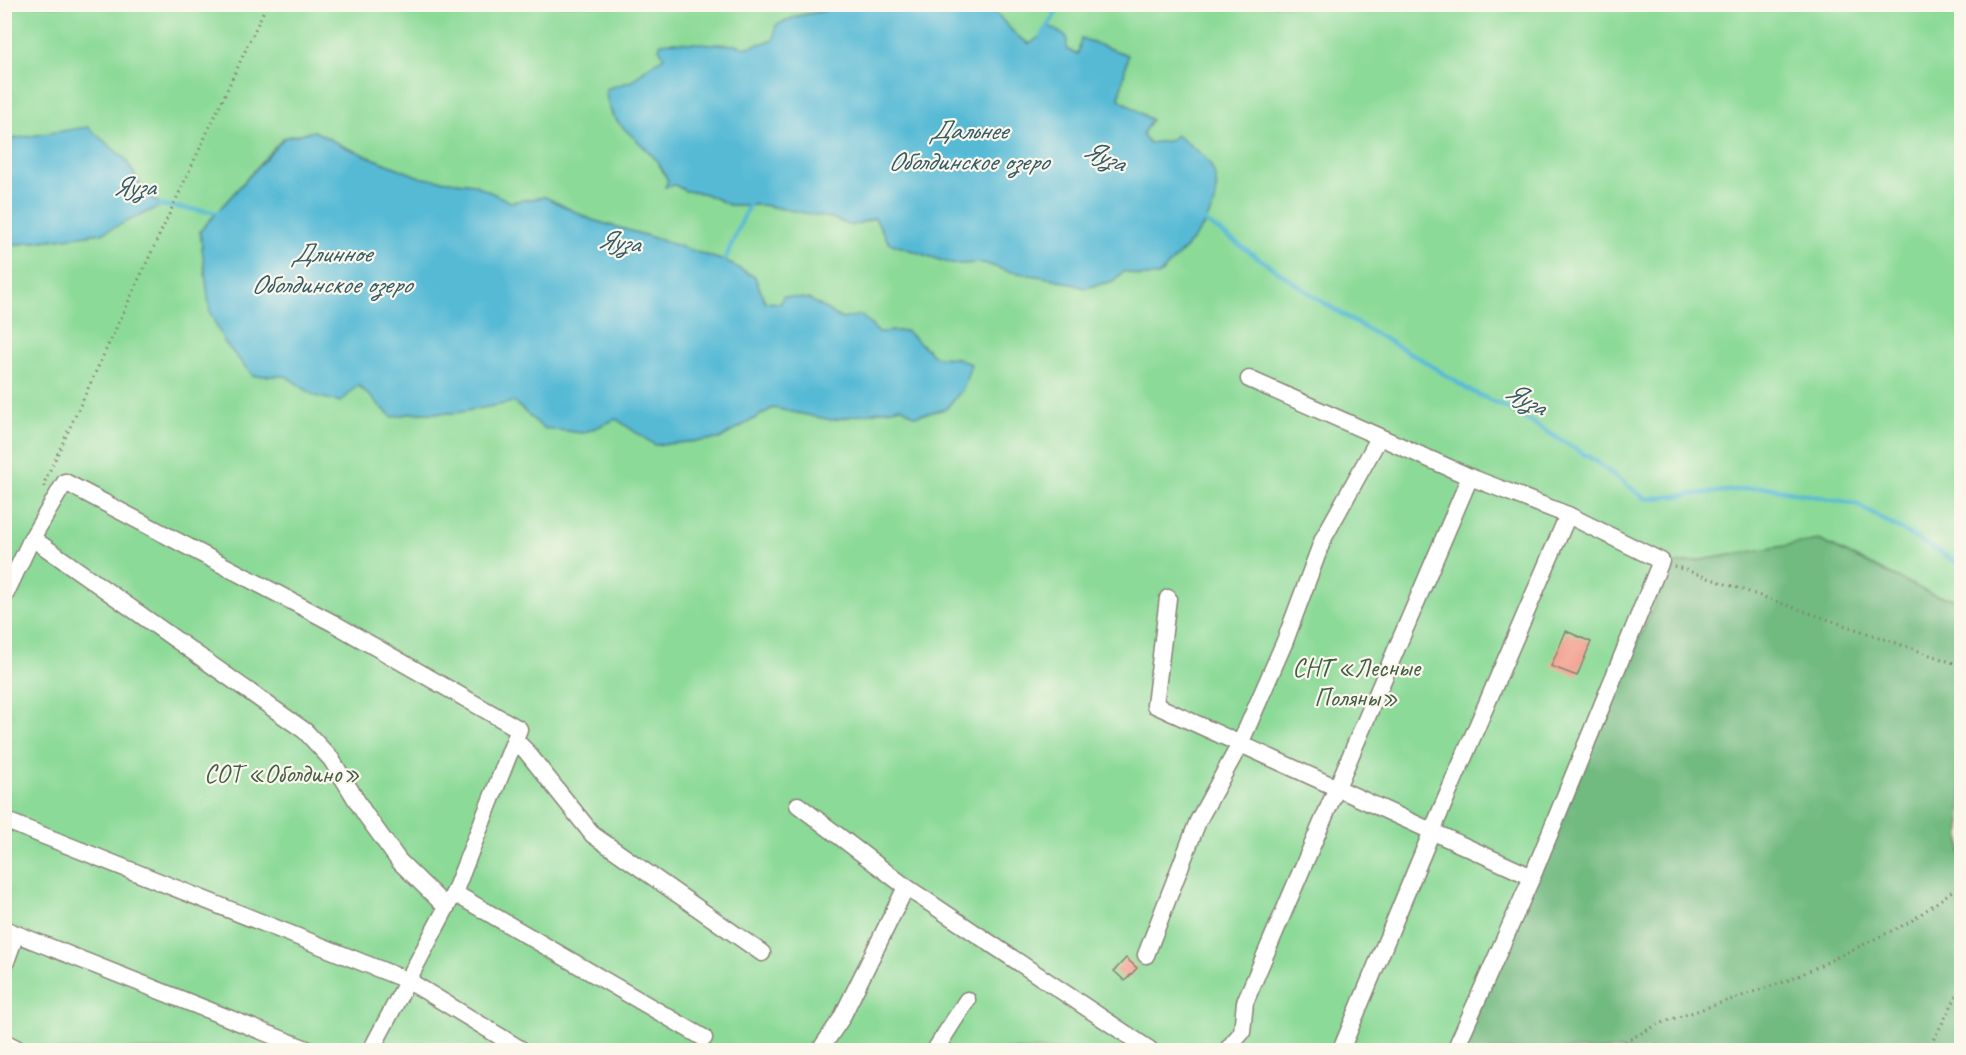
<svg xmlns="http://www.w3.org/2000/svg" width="1966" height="1055" font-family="Caveat,sans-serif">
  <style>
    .green { fill: #8cda98; stroke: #547b5a; stroke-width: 1.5; fill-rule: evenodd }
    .forest { fill: #71ba80; stroke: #466b4e; stroke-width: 1.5 }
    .water { fill: #57bad5; stroke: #3a6b78; stroke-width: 1.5 }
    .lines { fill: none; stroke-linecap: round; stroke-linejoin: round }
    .stream { stroke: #57bad5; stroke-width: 4.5 }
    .building { fill: #f29d8d }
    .minor-casing { stroke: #888276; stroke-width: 19 }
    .path { stroke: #888276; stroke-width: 3; stroke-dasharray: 1.5 4.5; stroke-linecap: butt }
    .minor { stroke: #fff; stroke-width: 16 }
    .labels { text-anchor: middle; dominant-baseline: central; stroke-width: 4.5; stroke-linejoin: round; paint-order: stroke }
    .park-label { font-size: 26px; fill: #435e47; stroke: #fbf7ec }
    .water-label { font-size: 27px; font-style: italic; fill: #345b66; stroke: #fbf7ec }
  </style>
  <rect width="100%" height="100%" fill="#fbf7ec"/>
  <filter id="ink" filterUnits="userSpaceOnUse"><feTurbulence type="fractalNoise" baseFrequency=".0167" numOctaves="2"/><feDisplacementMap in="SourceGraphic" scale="12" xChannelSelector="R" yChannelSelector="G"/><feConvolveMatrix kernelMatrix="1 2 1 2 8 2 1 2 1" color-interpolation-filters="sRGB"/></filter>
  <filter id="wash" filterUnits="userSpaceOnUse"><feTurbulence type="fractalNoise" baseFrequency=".008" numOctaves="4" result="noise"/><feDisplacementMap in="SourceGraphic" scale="24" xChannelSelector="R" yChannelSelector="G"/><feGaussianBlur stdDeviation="1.35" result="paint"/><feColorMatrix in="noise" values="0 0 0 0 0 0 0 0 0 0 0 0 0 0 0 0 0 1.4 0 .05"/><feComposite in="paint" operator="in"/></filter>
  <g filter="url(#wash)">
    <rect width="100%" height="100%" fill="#f5e8d0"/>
    <path class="green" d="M4,5H826L824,11L797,16L774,40L744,48L738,45L665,57L648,67L632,81L606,89L612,115L657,160L668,181L675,185L686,191L703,193L715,198L729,205H762L832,218L851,226L875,218L889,243L952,264L984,263L1007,271L1055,279L1085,288L1113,281L1124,270L1139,276L1158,275L1181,253L1207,222L1169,141L1149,143L1142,135L1151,120L1119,99L1127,55L1081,39L1079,54L1067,50L1044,34L1030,44L1016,35L995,12L968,11L951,17L947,5H1961V600L1933,595L1819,540L1459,1050H5V246L102,233L147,196L126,160L88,128L5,140ZM314,131L345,147L422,178L473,184L510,202L545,197L592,220L648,236L727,262L755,277L765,302L781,303L809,299L842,319L861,316L878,332L906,331L936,357L957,358L901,407L832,420L773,408L719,439L655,445L616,419L583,433L543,428L514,402L455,413H412L392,417L358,385L315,396L286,376L200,231L283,138Z"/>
    <polygon class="forest" points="1819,540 1933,595 1961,600 1961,1050 1459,1050 1672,565"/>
    <g class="water">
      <path d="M826,5H947L951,16L968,11L995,12L1016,35L1029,44L1044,34L1049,26L1067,37V50L1078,54L1081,38L1128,55L1119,99L1151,120L1142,135L1149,143L1169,141L1176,135C1188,144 1204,153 1211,166C1233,208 1184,249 1158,276H1139L1124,271L1113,281L1085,288L1055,279L1007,271L984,263L952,264L889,243L875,218L851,226L832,218L762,205H729L715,198L703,193L686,191L675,185L665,187L668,180C664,174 661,166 656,160C637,135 606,125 606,89L632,81L648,67L664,57L659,48L661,43L671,42L738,45L744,48L774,40L776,25L797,16L824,11Z"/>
      <polygon points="88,127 126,160 147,196 163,205 102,233 5,246 5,140"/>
      <polygon points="314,131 345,147 422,178 473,184 511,202 545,197 592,220 648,236 727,262 755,277 765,302 781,303 783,296 809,299 842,319 861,315 878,332 906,331 936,357 957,358 971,364 963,389 946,409 915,416 901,407 832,420 773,408 719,439 655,445 616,419 583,433 543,428 514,402 455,413 412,413 392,417 358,385 341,402 315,396 286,376 253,376 225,343 210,313 200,231 284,138"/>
    </g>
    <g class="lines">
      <g class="stream">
        <polyline points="1041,38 1061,4"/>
        <polyline points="158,205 221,213"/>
        <polyline points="1203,220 1318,299 1356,323 1421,359 1467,389 1513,411 1592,459 1646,499 1766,487 1856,504 1962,565"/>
        <polyline points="722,266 751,200"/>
      </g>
    </g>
    <g id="blocks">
      <g class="building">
        <polygon points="1566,631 1591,642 1577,676 1551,666"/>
        <polygon points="1126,958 1137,968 1125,981 1114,971"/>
      </g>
    </g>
  </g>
  <g filter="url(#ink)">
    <use href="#blocks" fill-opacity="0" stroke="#888276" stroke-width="1.5"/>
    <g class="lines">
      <g class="minor-casing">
        <g id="minor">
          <polyline points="1249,379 1470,477 1568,515 1661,561 1532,877 1455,1050"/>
          <polyline points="32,538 305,731 331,759 365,814 399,861 446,907"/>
          <polyline points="4,597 32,538 65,482 333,623 519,729 454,893 371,1050"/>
          <polyline points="1168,598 1155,705 1532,877"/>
          <polyline points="515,740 526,751 593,835 762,953"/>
          <polyline points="798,805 906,887 1150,1050"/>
          <polyline points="4,820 409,981 522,1050"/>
          <polyline points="454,893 704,1038"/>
          <polyline points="4,929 309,1050"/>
          <polyline points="1146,955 1198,821 1240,744 1285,641 1323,539 1379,438"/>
          <polyline points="4,967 16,934"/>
          <polyline points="4,1042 20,1050"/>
          <polyline points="820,1050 841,1019 906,887"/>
          <polyline points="935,1050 967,1000"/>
          <polyline points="1227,1050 1242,1032 1245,1002 1470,477"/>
          <polyline points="1341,1050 1432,831 1568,515"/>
        </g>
      </g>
      <g class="path">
        <polyline points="45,487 44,483 267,4"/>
        <polyline points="1674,566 1962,666"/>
        <polyline points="1609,1050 1661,1023 1792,979 1910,922 1962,884"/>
        <polyline points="1928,1050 1962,986"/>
      </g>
      <use href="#minor" class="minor"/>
    </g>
  </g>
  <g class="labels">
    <g class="park-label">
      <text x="1356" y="667">СНТ «Лесные<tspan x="1356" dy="30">Поляны»</tspan></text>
      <text x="282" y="773">СОТ «Оболдино»</text>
    </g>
    <g class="water-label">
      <text x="968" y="130">Дальнее<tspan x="968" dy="31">Оболдинское озеро</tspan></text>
      <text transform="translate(1105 155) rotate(24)">Яуза</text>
      <text transform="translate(134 186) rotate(1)">Яуза</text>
      <text transform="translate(619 241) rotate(7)">Яуза</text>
      <text x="331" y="253">Длинное<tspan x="331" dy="31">Оболдинское озеро</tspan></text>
      <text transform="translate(1526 398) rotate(29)">Яуза</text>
    </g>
  </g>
  <rect width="1966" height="1055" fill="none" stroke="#fbf7ec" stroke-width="24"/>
</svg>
